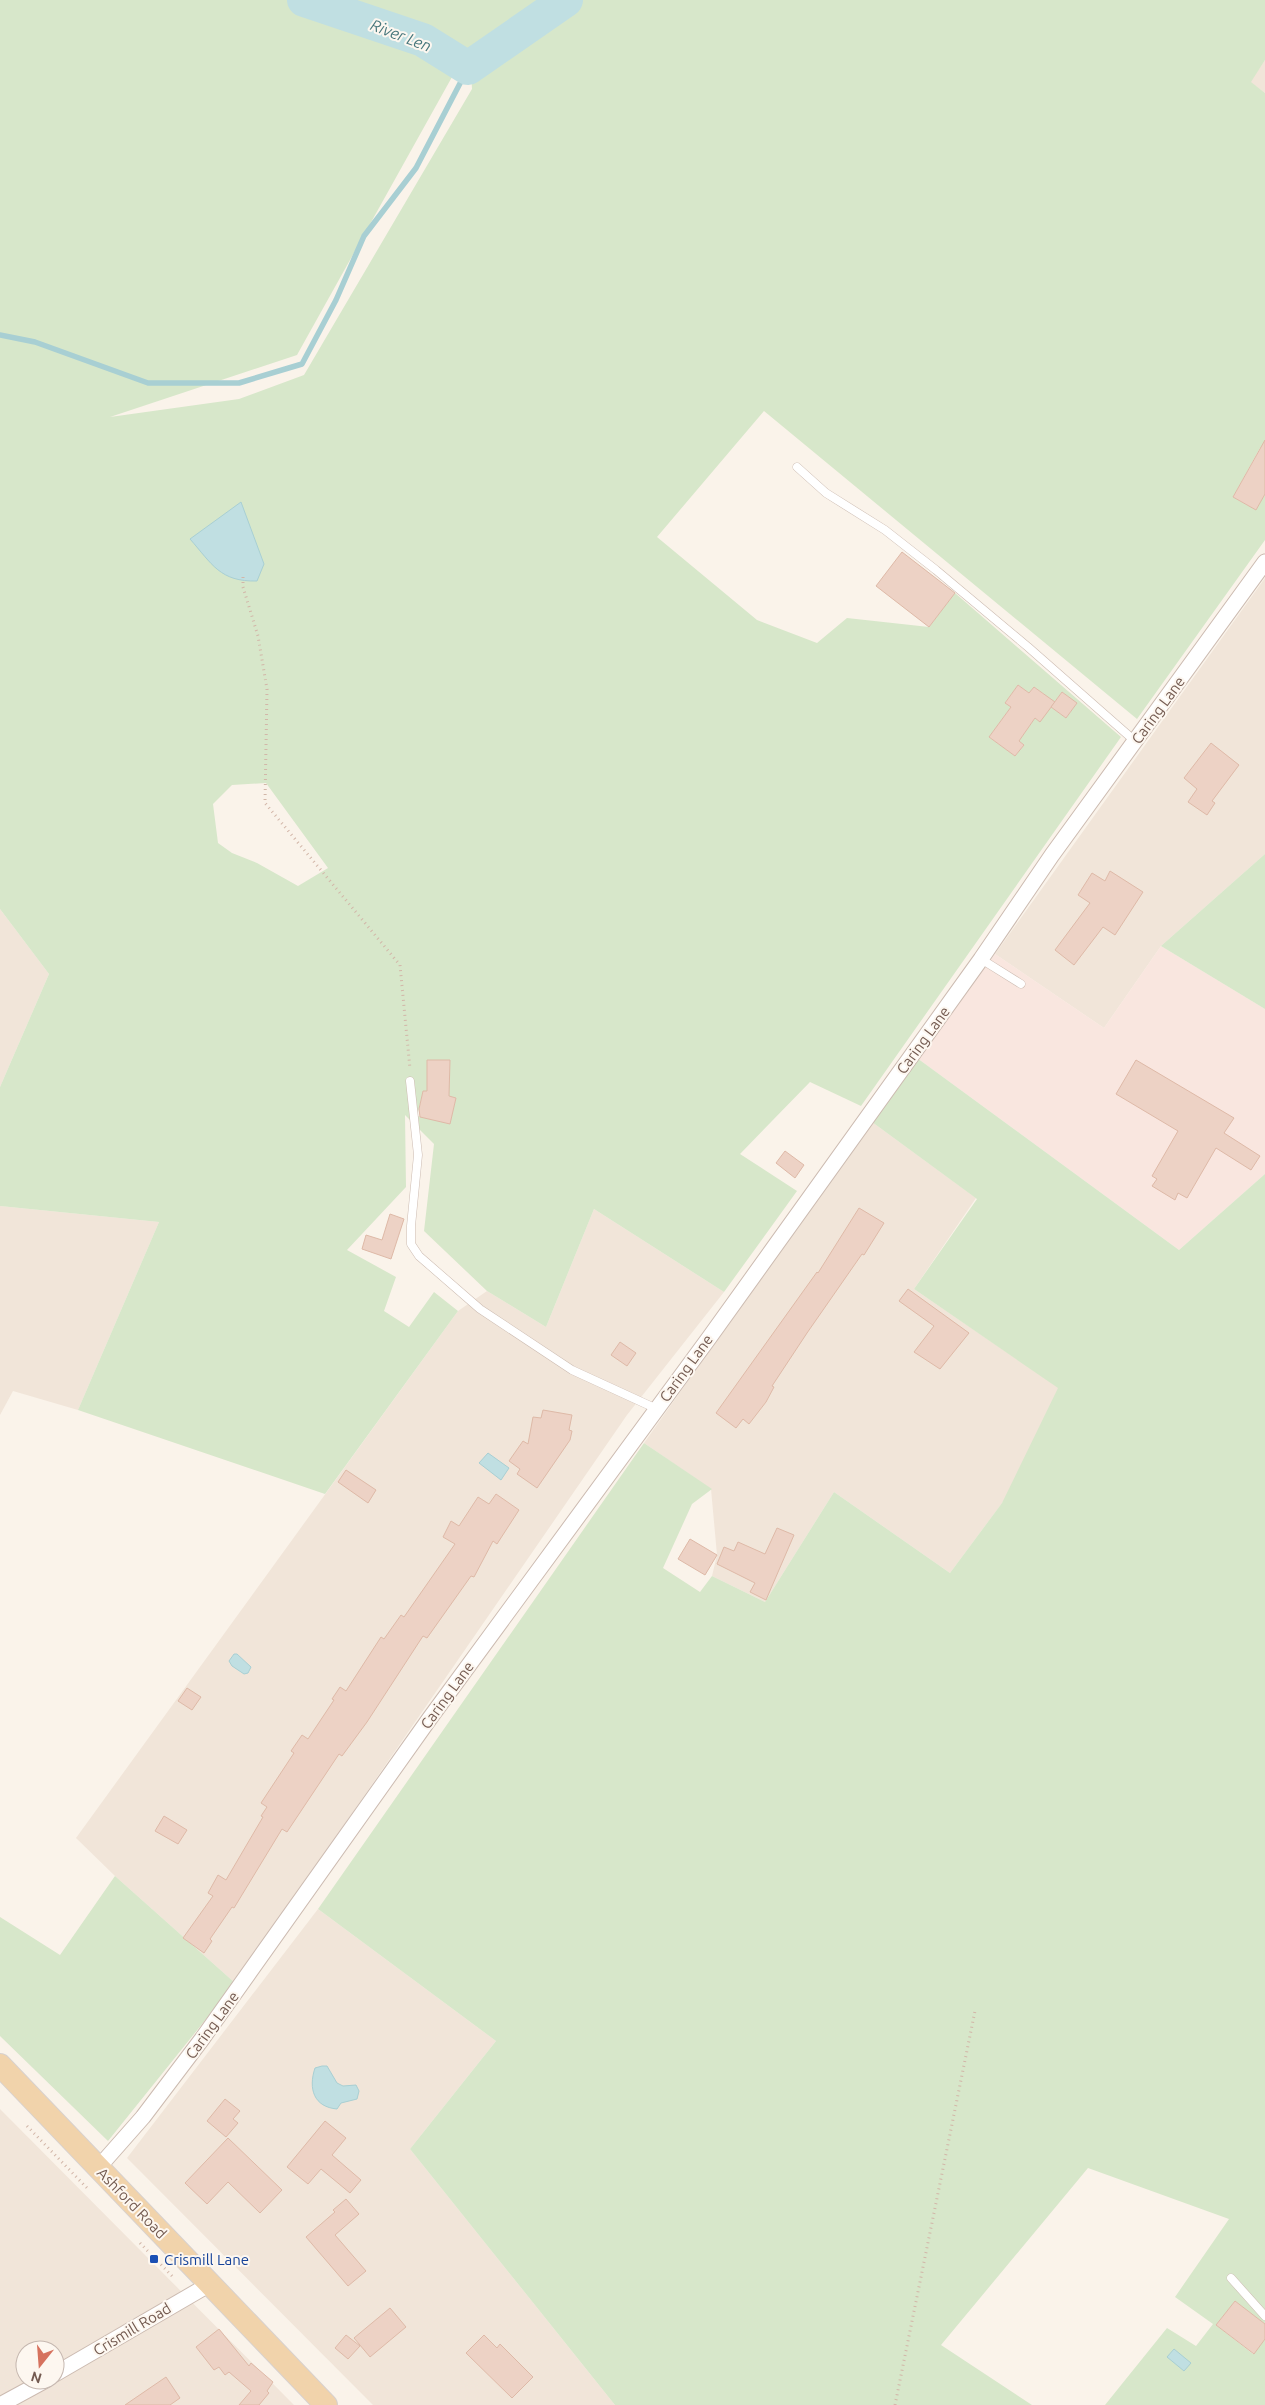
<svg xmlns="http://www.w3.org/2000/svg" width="1265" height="2405" font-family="Ubuntu,sans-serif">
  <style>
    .residential { fill: #f1e5d9; fill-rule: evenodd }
    .commercial { fill: #f9e6df }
    .green { fill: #d7e7ca; fill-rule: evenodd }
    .water { fill: #c0dfe2; stroke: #a8cfd3 }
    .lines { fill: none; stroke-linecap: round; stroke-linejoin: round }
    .stream { stroke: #a8cfd3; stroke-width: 5.5 }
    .river { stroke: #c0dfe2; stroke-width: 34 }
    .building { fill: #edd2c5; stroke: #deb9a7 }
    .lane-casing { stroke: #ccbbb1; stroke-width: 9 }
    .street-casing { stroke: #ccbbb1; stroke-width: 17 }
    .primary-casing { stroke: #d8d1ce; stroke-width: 24 }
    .path { stroke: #d2b6a8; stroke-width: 3; stroke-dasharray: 1 4; stroke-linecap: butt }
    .lane { stroke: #fff; stroke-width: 8 }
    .street { stroke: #fff; stroke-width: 15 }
    .primary { stroke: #f1d3ab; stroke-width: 22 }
    .transit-dot { fill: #1a4fb4; stroke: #fdf7f0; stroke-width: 2 }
    .labels { text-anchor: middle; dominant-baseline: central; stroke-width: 4; stroke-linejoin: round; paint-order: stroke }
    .street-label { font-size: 15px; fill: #735a50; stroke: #fdf7f0 }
    .transit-label { font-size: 15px; fill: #164399; stroke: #fdf7f0; text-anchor: start }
    .water-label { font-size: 16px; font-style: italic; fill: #48777c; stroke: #fdf7f0 }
  </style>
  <rect width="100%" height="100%" fill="#faf3ea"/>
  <g class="residential">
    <polygon points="1265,60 1265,93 1250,82"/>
    <polygon points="1265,578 1265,854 1161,946 1104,1028 995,954"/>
    <polygon points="0,909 49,974 0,1087"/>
    <polygon points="872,1122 976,1198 914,1289 1078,1401 950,1573 834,1492 765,1602 712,1576 717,1555 711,1489 644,1443"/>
    <polygon points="0,1206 159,1222 78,1410 13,1391 0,1415"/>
    <polygon points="594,1209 724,1292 627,1415 235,1983 115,1876 76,1838 458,1311 487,1291 546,1327"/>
    <polygon points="318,1909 496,2041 410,2149 615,2405 373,2405 127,2158"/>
    <path d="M0,2109L294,2405H0ZM25,2350H55V2380H25Z"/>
  </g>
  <polygon class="commercial" points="1161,946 1265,1009 1265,1174 1179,1250 917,1058 995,954 1104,1028"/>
  <g class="green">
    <path d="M0,0H1265V60L1251,82L1265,93V451L1260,448L1233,497L1256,510L1265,494V540L1137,719L764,411L657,537L757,620L817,643L847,618L929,627L955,593L1121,737L861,1106L810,1082L740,1154L797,1191L724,1292L594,1209L546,1327L487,1291L424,1231L434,1144L405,1115L406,1187L347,1250L396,1277L384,1311L409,1327L434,1292L458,1311L325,1494L78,1410L159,1222L0,1206V1087L49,974L0,909ZM417,26L470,52L472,89L304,375L239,399L110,417L297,355L452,77L403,47ZM1018,685L1029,693L1034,687L1044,694L1040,722L1035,718L1019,741L1024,745L1015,756L989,737L1011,707L1005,703ZM1062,692L1077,703L1066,718L1051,707ZM266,783L328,868L298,886L257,863L232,853L218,843L213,804L232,785ZM450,1061L449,1087L427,1086ZM423,1091L456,1098L450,1123L417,1116Z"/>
    <polygon points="1265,854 1265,1009 1161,946"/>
    <polygon points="917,1058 1179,1250 1265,1174 1265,2324 1235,2301 1216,2325 1253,2354 1265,2339 1265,2405 1105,2405 1167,2328 1196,2346 1213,2324 1175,2297 1229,2219 1088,2168 941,2345 1032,2405 615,2405 410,2149 496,2041 318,1909 644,1443 712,1489 692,1504 663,1568 700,1592 712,1576 765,1602 834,1492 950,1573 1002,1503 1058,1388 914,1289 977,1199 872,1122"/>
    <polygon points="115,1876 235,1983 108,2141 0,2036 0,1917 60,1955"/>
  </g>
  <g class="water">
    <path d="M241,502L264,564L257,581C220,582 212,564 190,539Z"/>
    <polygon points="488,1453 509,1468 501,1480 479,1463"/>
    <polygon points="234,1654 237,1654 251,1667 248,1673 244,1674 232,1666 229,1661"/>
    <path d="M322,2066H327L337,2083L343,2086L356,2085L359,2091L357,2099L341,2103L337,2109C314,2107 308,2089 315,2068Z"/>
    <polygon points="1174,2349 1191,2363 1184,2371 1167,2357"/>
  </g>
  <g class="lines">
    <polyline class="stream" points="0,335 35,342 148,383 239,383 302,364 336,300 364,236 416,168 468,68"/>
    <polyline class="river" points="304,0 423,40 468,68 566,0"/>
  </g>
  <g class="building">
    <polygon points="1265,440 1265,494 1256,510 1233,497"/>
    <polygon points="902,552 955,593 929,627 876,586"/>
    <polygon points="1018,685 1029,693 1034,687 1055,702 1040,722 1035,718 1019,741 1024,745 1015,756 989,737 1011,707 1005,703"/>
    <polygon points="1062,692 1077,703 1066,718 1051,707"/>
    <polygon points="1211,743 1239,765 1212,801 1215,803 1207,815 1188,802 1197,789 1184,778"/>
    <polygon points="1110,871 1143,892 1115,935 1103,927 1074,965 1055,950 1090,903 1078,895 1092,873 1105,881"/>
    <polygon points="427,1060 450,1060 449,1096 456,1098 450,1124 420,1117 419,1109 423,1091 427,1091"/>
    <polygon points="1136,1060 1234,1118 1224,1133 1260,1156 1251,1170 1216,1148 1187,1198 1178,1193 1175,1200 1152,1186 1157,1179 1152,1176 1178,1131 1116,1094"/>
    <polygon points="785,1151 804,1165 795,1178 776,1163"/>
    <polygon points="859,1208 884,1223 864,1255 862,1254 807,1333 772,1386 774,1387 766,1402 749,1424 743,1419 736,1428 716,1413 817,1272 818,1273"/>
    <polygon points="390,1214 404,1219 391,1259 362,1249 366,1235 382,1240"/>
    <polygon points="908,1289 969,1333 940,1369 914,1352 934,1326 899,1301"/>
    <polygon points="620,1342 636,1353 627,1366 611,1355"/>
    <polygon points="543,1410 572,1415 569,1430 572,1431 570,1440 537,1488 517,1474 520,1469 509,1461 523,1441 528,1444 533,1417 541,1418"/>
    <polygon points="346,1470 376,1490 368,1503 338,1482"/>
    <polygon points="496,1494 519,1510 497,1544 493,1541 474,1577 471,1576 427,1638 423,1636 367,1722 342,1756 339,1754 287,1832 282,1829 234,1908 232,1907 210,1939 212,1941 204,1953 183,1938 213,1896 208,1893 218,1875 226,1880 263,1817 261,1816 267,1807 261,1803 294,1753 291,1751 302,1735 308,1739 334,1700 332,1699 340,1687 346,1691 381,1637 384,1639 401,1615 404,1617 455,1544 443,1537 451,1521 459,1526 478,1497 489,1504"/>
    <polygon points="777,1528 794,1535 766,1600 750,1592 755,1583 717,1564 724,1547 734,1551 738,1542 765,1554"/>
    <polygon points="690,1539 717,1555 705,1575 678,1559"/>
    <polygon points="187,1688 201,1697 192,1710 178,1701"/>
    <polygon points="164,1816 187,1830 178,1844 155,1831"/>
    <polygon points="225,2099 240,2111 233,2119 238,2123 226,2137 207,2121"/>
    <polygon points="325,2121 346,2138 332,2155 361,2180 350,2193 321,2169 308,2184 287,2167"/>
    <polygon points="228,2138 282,2190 260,2213 228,2182 207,2204 185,2183"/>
    <polygon points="346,2199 359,2214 335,2235 366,2271 348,2286 306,2237 335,2212 333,2210"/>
    <polygon points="1235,2301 1265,2324 1265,2339 1254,2354 1216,2325"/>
    <polygon points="390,2308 406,2327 370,2357 354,2338"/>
    <polygon points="219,2329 249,2366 251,2363 273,2382 267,2391 269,2393 259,2405 239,2405 251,2391 229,2372 225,2375 219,2367 214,2370 196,2347"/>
    <polygon points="346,2335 360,2346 348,2359 335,2348"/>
    <polygon points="484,2335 497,2348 500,2344 533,2377 512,2398 466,2353"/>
    <polygon points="166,2377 180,2398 170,2405 125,2405"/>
  </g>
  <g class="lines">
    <g class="lane-casing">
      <g id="lane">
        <polyline points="797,467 826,493 885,530 936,570 1028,647 1136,742"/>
        <polyline points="981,959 1021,984"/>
        <polyline points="410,1081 418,1155 411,1226 411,1244 419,1256 480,1309 572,1370 657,1409"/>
        <polyline points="1231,2278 1265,2316"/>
      </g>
    </g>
    <g class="street-casing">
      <g id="street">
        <polyline points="98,2168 143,2117 202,2039 430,1718 709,1338 981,959 1052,855 1265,562"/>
        <polyline points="55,2374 210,2284"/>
        <polyline points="0,2405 46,2380"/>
      </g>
    </g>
    <g class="primary-casing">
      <polyline id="primary" points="0,2065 326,2405"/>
    </g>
    <g class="path">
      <polyline points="243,577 243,587 258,636 267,689 265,803 400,965 410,1069"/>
      <polyline points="27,2126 89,2190"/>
      <polyline points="140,2243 174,2278"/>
      <polyline points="895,2405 975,2011"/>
    </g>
    <use href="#lane" class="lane"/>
    <use href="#street" class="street"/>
    <use href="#primary" class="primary"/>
  </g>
  <rect class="transit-dot" x="149" y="2254" width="10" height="10" rx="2.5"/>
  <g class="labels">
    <g class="street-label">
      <text transform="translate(1158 710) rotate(-54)">Caring Lane</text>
      <text transform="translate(923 1040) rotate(-54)">Caring Lane</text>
      <text transform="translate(686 1368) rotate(-54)">Caring Lane</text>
      <text transform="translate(447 1695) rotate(-54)">Caring Lane</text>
      <text transform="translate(212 2025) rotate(-54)">Caring Lane</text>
      <text transform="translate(132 2203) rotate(46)">Ashford Road</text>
      <text transform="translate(132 2329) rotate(-31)">Crismill Road</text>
    </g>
    <g class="transit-label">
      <text x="164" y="2259">Crismill Lane</text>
    </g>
    <g class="water-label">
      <text transform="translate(401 35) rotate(21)">River Len</text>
    </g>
  </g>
  <g transform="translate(40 2365) rotate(197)"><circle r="24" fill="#fdf7f0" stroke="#c6b8b0"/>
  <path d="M0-4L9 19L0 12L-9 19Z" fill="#d6725e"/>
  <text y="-8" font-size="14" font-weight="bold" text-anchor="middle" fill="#735a50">N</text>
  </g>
</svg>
